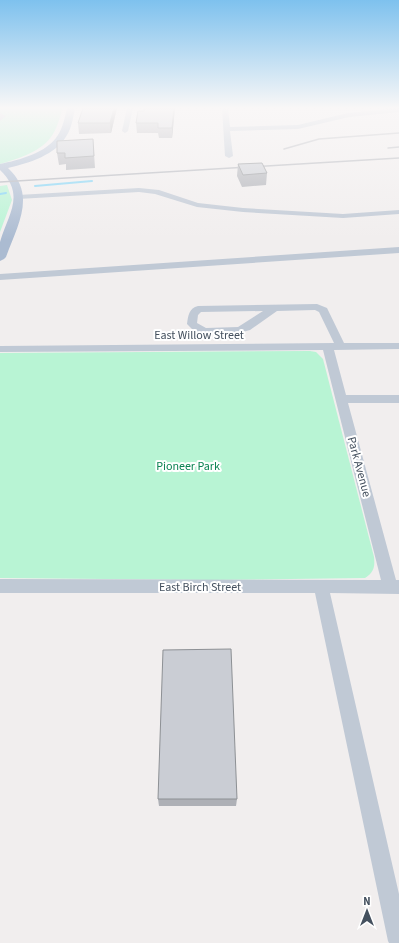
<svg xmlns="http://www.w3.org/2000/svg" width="399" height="943" font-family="'Source Sans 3',sans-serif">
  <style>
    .green { fill: #b8f4d4 }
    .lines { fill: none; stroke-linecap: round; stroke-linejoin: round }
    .stream { stroke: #80d4f6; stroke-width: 2 }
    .minor { fill: #c0c9d5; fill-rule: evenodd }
    .major { fill: #abbbd1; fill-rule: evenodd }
    .rail { stroke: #b0b3ba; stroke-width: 1.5 }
    .wall { fill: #aeb0b6 }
    .shaded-wall { fill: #8d9094 }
    .building { fill: #cacdd4; stroke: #8d9094 }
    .labels { text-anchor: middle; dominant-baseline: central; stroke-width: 4; stroke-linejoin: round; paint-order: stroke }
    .street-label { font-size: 12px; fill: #44505e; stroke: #fff }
    .park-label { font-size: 12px; fill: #0c8352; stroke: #fff }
  </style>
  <rect width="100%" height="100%" fill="#f1eeee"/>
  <g class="green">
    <path d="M0,108H63C60,116 58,126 53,134C43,151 18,159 0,164Z"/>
    <polygon points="7,185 12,200 0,232 0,186"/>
    <path d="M310,351L316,352L323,359L374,557C375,567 374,572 365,578L211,580L0,578V353Z"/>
  </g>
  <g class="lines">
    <g class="stream">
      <polyline points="35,186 92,181"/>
      <polyline points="0,194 6,193"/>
    </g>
    <g class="minor">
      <polygon points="127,108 133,108 128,131 125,133 122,131"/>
      <polygon points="222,108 228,108 230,127 298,125 348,113 399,108 399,112 349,117 298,129 230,131 233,156 229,158 225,156"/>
      <polygon points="0,113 6,116 0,121"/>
      <polygon points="139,188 159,190 198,203 243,208 343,214 399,210 399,214 343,218 243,212 197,207 155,194 139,192 18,199 14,197 18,195"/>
      <polygon points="399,247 399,253 0,280 0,274"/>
      <path d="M317,304L327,308L344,343H399V349L334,350L346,395H399V403H348L396,580H399V594L330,593L399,894V943H389L388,941L315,593H0V579L381,580L323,350L0,352V346L334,343L319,312L315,310L277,311L250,330L239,333L206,334L194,331L187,324C188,316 189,308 198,306ZM263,311L238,327L206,328L197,323L198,315L201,312Z"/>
    </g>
    <path class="major" d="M67,108H75C73,117 72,127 67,135C56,155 29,163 8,168C37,195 17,226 6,257L4,259L0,261C0,255 0,247 0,242C8,214 26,195 0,170V164C19,160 47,153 58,135C63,127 65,117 67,108Z"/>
    <g class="rail">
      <polyline points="388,148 399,147"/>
      <polyline points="284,149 319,139 399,133"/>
      <polyline points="0,182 399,158"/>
    </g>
  </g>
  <g class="wall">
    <polygon points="83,108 117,108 111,133 79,134 78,123"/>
    <polygon points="175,108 172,138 159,138 158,133 137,133 136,123 144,111"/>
    <polygon points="93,139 95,168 66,170 66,164 59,165 57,153"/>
    <polygon points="238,164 267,173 266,185 242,187 237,176"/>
    <polygon points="158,799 237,799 236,806 159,806"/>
  </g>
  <g class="shaded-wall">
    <polygon points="114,108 117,108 111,133 110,123"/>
    <polygon points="174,108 175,108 172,138 172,128"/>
  </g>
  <g class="building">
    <polygon points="83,108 114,108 110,123 78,123"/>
    <polygon points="144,108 174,108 172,128 158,128 158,123 136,123 138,111 144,111"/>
    <polygon points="93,139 94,156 65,158 65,153 57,153 57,141"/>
    <polygon points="262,163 267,173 243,175 238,164"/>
    <polygon points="231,649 237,799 158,799 163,650"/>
  </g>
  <linearGradient id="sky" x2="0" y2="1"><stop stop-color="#7ec1ee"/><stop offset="0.45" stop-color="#f9f7f7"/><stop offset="1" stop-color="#f9f7f7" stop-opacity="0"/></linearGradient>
  <rect width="399" height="240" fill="url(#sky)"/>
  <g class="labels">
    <g class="street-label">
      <text x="199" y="335">East Willow Street</text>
      <text transform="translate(359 467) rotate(75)">Park Avenue</text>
      <text x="200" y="587">East Birch Street</text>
    </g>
    <g class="park-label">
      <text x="188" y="466">Pioneer Park</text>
    </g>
  </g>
  <g transform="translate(367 911)" stroke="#ffffff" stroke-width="3" paint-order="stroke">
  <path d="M0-3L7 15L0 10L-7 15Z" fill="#44505e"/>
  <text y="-6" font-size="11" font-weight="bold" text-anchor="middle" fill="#44505e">N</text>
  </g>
</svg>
